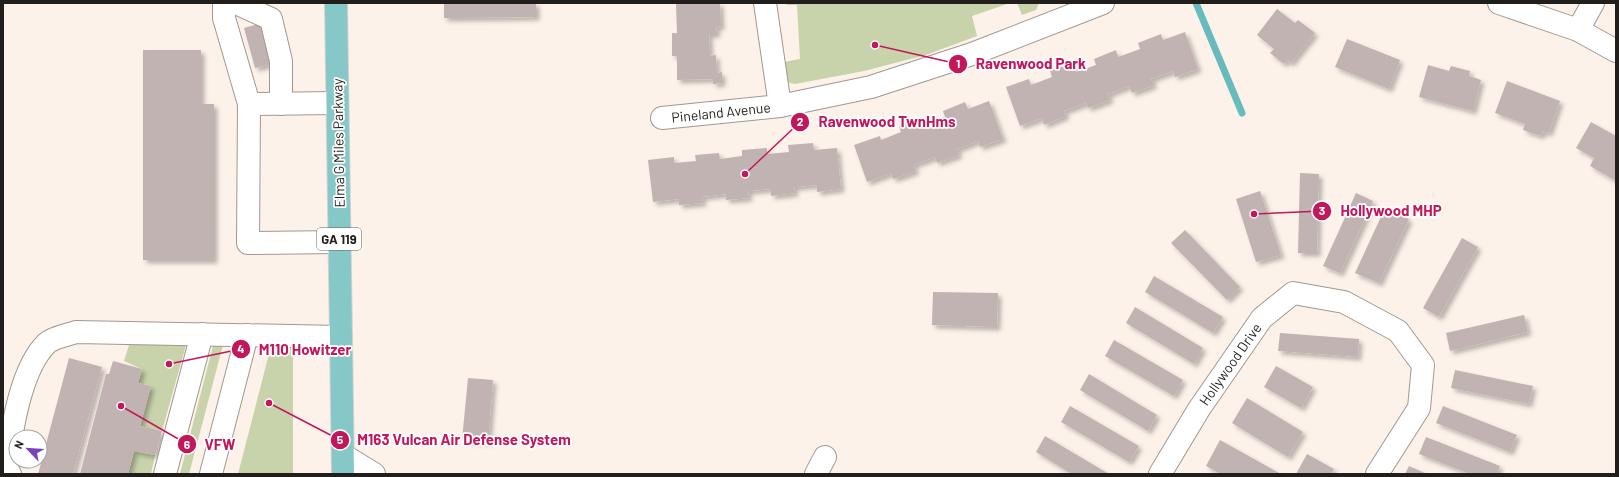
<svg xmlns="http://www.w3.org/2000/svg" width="1619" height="477" font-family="Barlow,sans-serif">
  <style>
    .green { fill: #c8d2ab }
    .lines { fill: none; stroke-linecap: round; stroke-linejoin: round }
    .stream { stroke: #67bbbc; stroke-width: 7 }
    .building { fill: #c1b3b1; filter: url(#shadow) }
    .minor-casing { stroke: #a19890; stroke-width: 24 }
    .major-casing { stroke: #d3d2d1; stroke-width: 24 }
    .minor { stroke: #fff; stroke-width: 22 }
    .major { stroke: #86c7c7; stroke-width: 22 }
    .labels { text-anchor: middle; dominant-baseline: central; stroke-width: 3.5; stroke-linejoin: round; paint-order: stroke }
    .shield { fill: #fff; stroke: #64625f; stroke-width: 1 }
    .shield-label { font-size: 13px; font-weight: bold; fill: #211e1b }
    .street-label { font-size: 14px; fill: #211e1b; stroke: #fff }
    .leader { fill: none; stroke: #c2185b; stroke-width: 1.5 }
    .callout-dot { fill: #c2185b; stroke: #fff; stroke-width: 1.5 }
    .mark-label { font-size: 12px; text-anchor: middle; font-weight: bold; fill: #fff }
    .callout-label { font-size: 15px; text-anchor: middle; font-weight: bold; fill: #c2185b; stroke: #fff; stroke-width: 3.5; stroke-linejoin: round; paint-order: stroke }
  </style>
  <defs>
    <filter id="shadow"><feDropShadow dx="3.5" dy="3.5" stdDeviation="2" flood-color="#0004"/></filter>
  </defs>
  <rect width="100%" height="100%" fill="#fcf2e9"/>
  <g class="green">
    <polygon points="785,3 1010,3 972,16 977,36 926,55 864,71 795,84 790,83 782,77 779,63 800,59 797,5 787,5"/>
    <polygon points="1017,3 1039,3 1036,10 1022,15"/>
    <polygon points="130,342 181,342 186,345 162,431 140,426 151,386 138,383 142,369 124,361"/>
    <polygon points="214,342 223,345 189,474 180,474"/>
    <polygon points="271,346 288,346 293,349 293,474 238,474"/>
    <polygon points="134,451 155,455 151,474 128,474"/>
  </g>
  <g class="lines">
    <polyline class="stream" points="1196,3 1242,113"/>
  </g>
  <g class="building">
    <polygon points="444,3 536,3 536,17 444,18"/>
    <polygon points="676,3 720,3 721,26 716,27 717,34 709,34 710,56 716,55 717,73 722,72 722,83 713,84 713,79 677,80 677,56 672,56 672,33 677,33"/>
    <polygon points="1277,9 1295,23 1298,20 1315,33 1291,63 1287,60 1284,64 1270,53 1274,49 1257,35"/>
    <polygon points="265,22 276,63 255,68 244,28"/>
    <polygon points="1185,32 1198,69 1175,77 1173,71 1151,79 1154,85 1132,93 1129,86 1108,94 1110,100 1088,108 1086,103 1064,111 1066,116 1044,125 1042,118 1020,126 1006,87 1029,79 1031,85 1052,77 1050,71 1073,63 1076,72 1096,65 1094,59 1116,50 1118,57 1140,49 1138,43 1161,34 1163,40"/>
    <polygon points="1347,39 1400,60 1389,89 1335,67"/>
    <polygon points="143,50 201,50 201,104 214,104 214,260 143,260"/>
    <polygon points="1428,65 1449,71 1451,66 1470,71 1469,76 1481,80 1473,111 1419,97"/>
    <polygon points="1507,81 1560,101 1549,133 1543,131 1541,136 1523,130 1525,124 1495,113"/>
    <polygon points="989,101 1003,139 980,147 978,141 957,149 959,155 937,163 935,157 913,165 916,171 893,179 891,173 867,182 854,145 880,136 881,140 901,132 899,126 922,118 924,124 945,117 943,111 965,102 968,109"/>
    <polygon points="1591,122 1616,136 1616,181 1590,166 1594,158 1576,148"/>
    <polygon points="813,143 814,150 837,148 841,189 817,192 817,185 794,187 795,193 771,196 771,189 748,191 749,198 726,200 726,194 702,197 703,203 679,205 679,199 653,202 648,160 674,157 674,163 696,161 695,155 719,153 720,159 742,156 742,150 767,148 767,154 789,152 788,145"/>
    <polygon points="1300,173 1319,174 1317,253 1298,253"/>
    <polygon points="1260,191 1281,255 1256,262 1236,199"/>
    <polygon points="1356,193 1373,201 1340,273 1323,266"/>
    <polygon points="1385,208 1409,219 1379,283 1355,273"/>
    <polygon points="1185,230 1240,287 1227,300 1171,243"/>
    <polygon points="1462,238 1478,247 1439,317 1423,308"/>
    <polygon points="1154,276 1223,317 1213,333 1145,292"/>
    <polygon points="933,292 998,293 997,327 932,325"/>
    <polygon points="1135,307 1203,348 1194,364 1126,323"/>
    <polygon points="1524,315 1528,332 1450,351 1446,333"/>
    <polygon points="1280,333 1359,339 1358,357 1278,351"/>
    <polygon points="1114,340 1183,380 1174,396 1105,356"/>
    <polygon points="69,358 102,367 73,474 38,474"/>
    <polygon points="113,361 142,369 138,383 151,386 140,426 162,431 155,455 134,451 128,474 80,474 106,374 109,374"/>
    <polygon points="1276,366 1313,387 1301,408 1264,387"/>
    <polygon points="1455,370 1533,386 1529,404 1451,388"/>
    <polygon points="1089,374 1157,415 1148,431 1080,390"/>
    <polygon points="468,378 493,380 488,442 462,440"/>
    <polygon points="1247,398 1303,432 1288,457 1232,423"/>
    <polygon points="1070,406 1139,446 1129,462 1061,422"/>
    <polygon points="1443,406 1517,435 1510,452 1436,423"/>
    <polygon points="1045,436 1109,474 1072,474 1036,452"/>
    <polygon points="1426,437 1500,466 1497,474 1470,474 1419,454"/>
    <polygon points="1220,440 1279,473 1278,474 1221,474 1206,466"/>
    <polygon points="1307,454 1334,469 1331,474 1296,474"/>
    <polygon points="1409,466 1427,474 1405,474"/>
  </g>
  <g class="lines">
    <g class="minor-casing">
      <g id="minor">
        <polyline points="224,3 224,18 249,104"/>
        <polyline points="236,3 271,19 281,61 281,104"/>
        <polyline points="765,3 780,106"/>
        <polyline points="1499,3 1578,30 1616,51"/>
        <polyline points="1578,30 1593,3"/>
        <polyline points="337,103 249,104 248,243 339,242"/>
        <polyline points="662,118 780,106 871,87 972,54 1103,3"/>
        <polyline points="343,455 374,474"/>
        <path d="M10,474L6,467C12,431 20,369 47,343C54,337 68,335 76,332L341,337"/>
        <polyline points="165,474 202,334"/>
        <polyline points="211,474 247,335"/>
        <polyline points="816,474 825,457"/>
        <polyline points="1160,474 1199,409 1262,318 1293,293 1344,302 1398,331 1423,365 1419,408 1377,474"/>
      </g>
    </g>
    <g class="major-casing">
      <polyline id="major" points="336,3 343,474"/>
    </g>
    <use href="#minor" class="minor"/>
    <use href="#major" class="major"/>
  </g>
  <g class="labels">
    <rect class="shield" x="317" y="228" width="44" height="22" rx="3"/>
    <g class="shield-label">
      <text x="339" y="239">GA 119</text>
    </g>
    <g class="street-label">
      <text transform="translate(721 112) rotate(-6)">Pineland Avenue</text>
      <text transform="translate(338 143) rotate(-91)">Elma G Miles Parkway</text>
      <text transform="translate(1230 364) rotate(-55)">Hollywood Drive</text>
    </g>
  </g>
  <path class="leader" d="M875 45L958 64M745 174L800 122M1254 214L1322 211M169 364L241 349M269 403L340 440M121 406L187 444"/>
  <g class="callout-dot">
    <circle cx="875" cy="45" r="4"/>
    <circle cx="745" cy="174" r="4"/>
    <circle cx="1254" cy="214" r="4"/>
    <circle cx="169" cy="364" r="4"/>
    <circle cx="269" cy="403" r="4"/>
    <circle cx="121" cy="406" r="4"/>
    <circle cx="958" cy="64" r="10"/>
    <circle cx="800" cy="122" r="10"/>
    <circle cx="1322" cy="211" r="10"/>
    <circle cx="241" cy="349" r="10"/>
    <circle cx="340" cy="440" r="10"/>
    <circle cx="187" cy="444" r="10"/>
  </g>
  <g class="mark-label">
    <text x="958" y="68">1</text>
    <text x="800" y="126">2</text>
    <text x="1322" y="215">3</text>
    <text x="241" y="353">4</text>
    <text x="340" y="444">5</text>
    <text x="187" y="449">6</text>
  </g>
  <g class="callout-label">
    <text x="1031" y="69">Ravenwood Park</text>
    <text x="887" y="127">Ravenwood TwnHms</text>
    <text x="1391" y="216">Hollywood MHP</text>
    <text x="305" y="355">M110 Howitzer</text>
    <text x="464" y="445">M163 Vulcan Air Defense System</text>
    <text x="220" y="450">VFW</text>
  </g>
  <rect width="1619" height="477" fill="none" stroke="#211e1b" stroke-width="8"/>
  <g transform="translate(28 449) rotate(295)"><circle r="19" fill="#ffffff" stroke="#a6a5a4"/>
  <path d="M0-3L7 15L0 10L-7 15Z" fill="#7942b9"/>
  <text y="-6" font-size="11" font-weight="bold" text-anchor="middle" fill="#211e1b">N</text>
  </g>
</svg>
